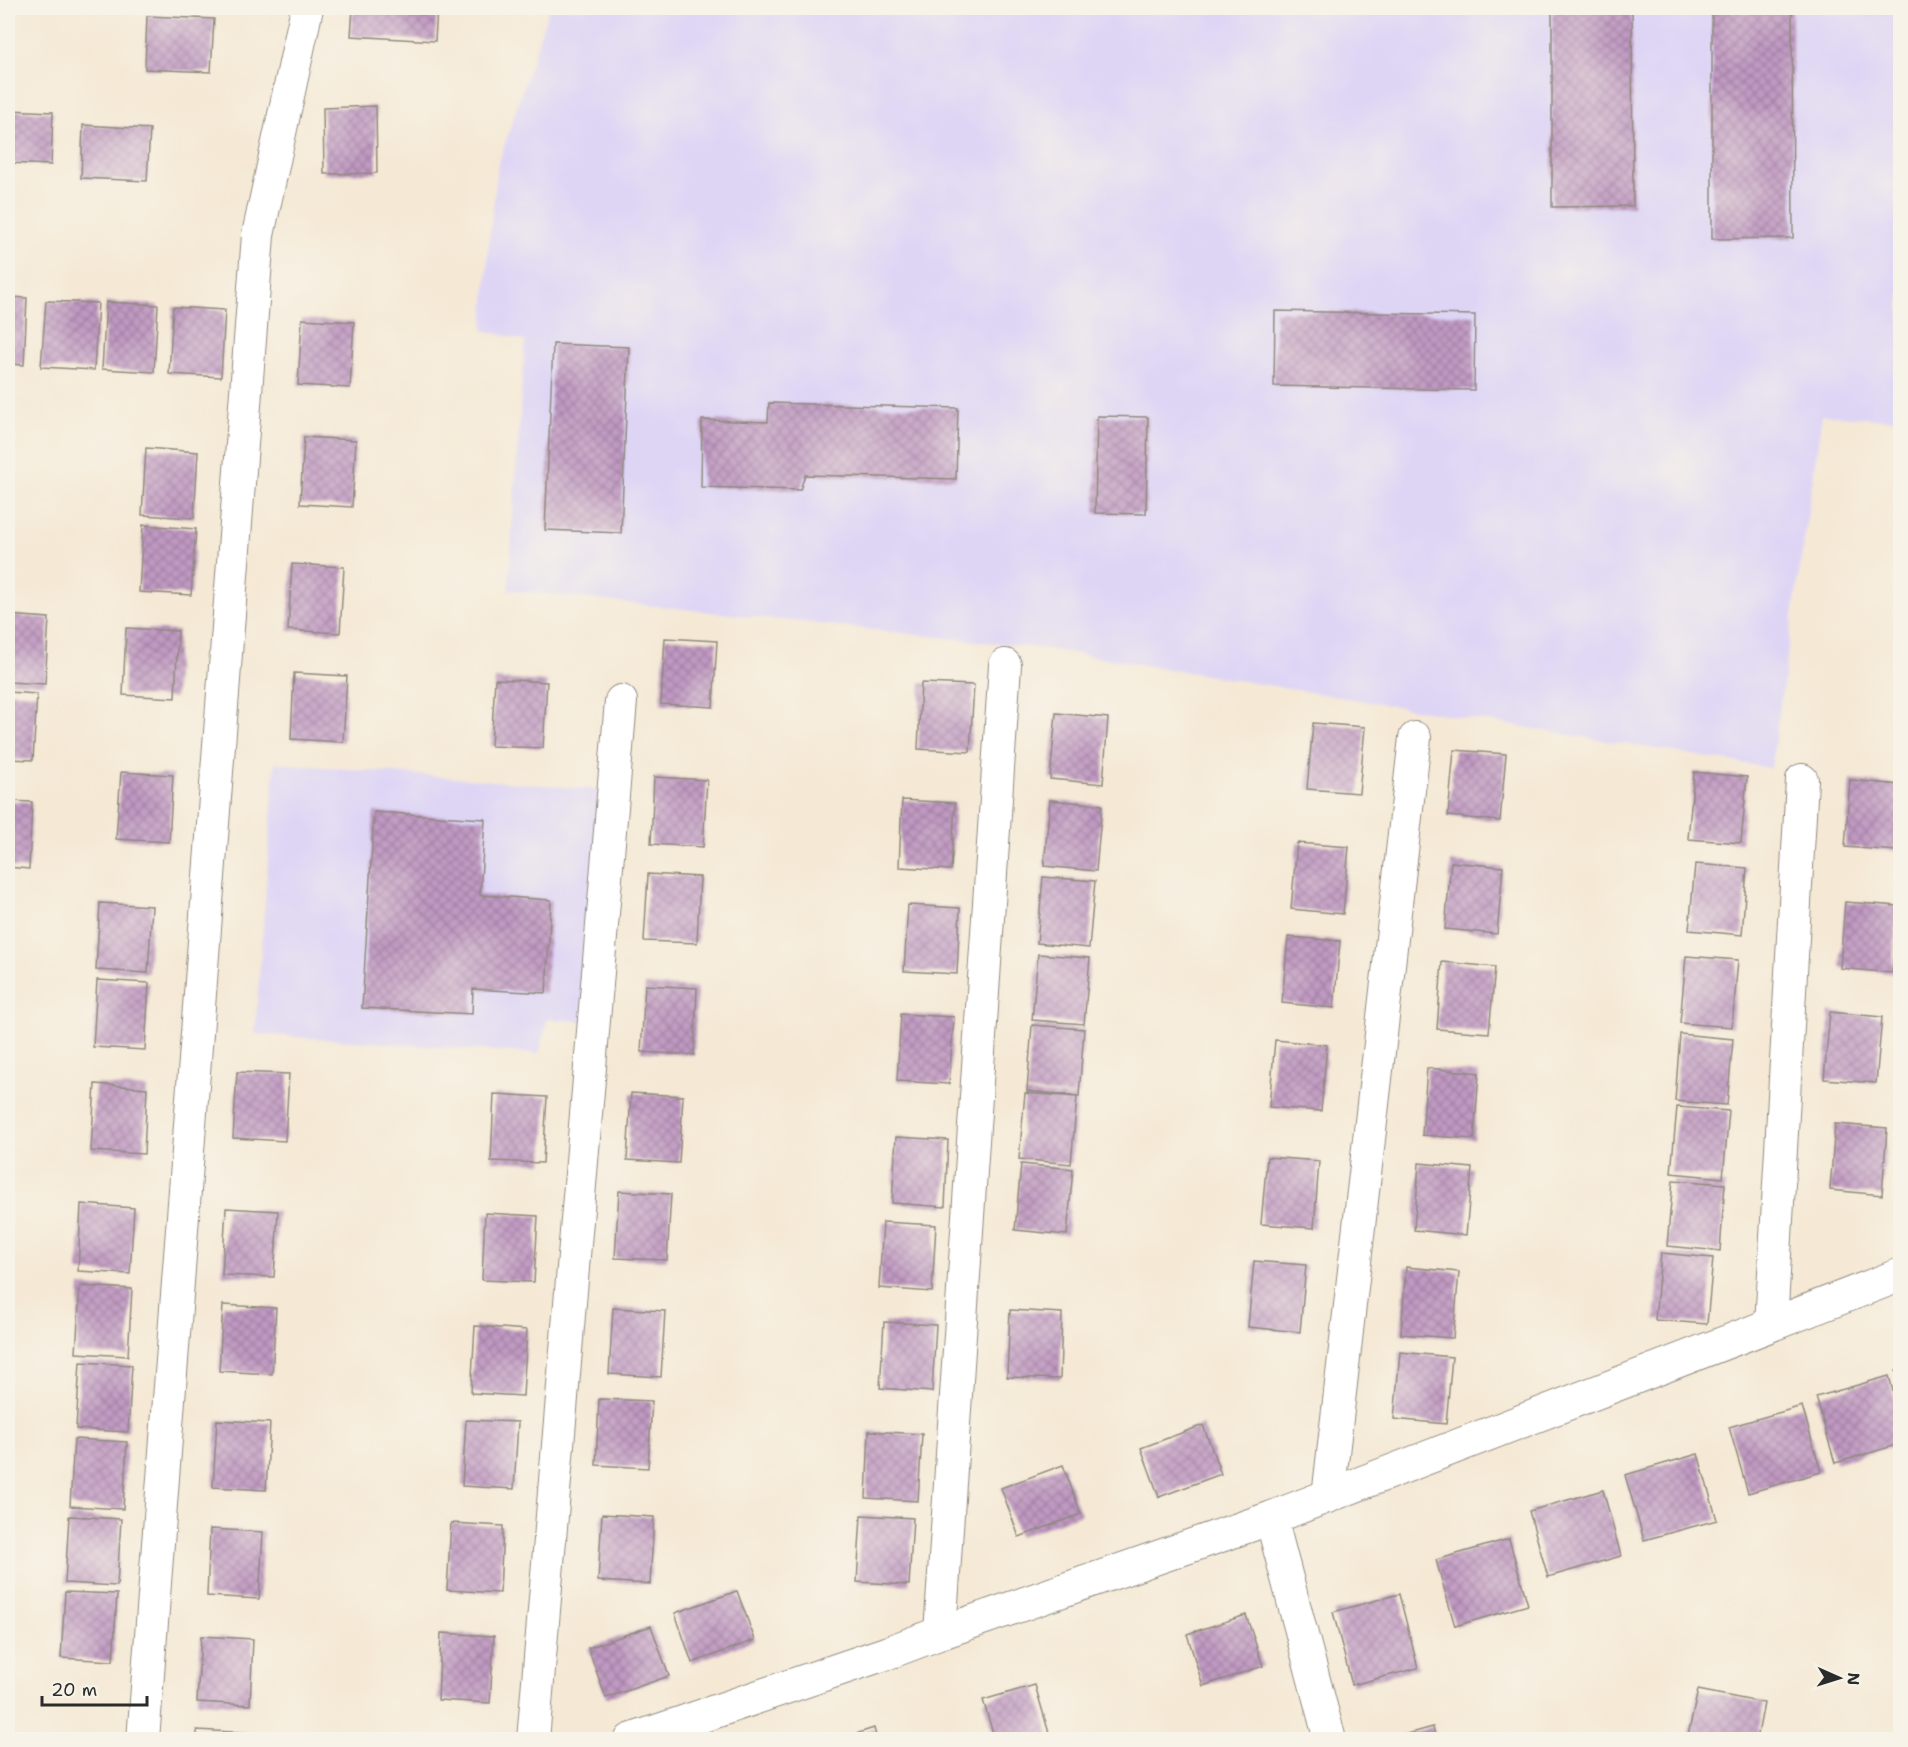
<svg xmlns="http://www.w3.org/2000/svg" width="1908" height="1747" font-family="'Shantell Sans',sans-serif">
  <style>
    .built { fill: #ded5f5 }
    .building { fill: url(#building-cross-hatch) }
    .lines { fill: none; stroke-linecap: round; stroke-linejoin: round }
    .minor-casing { stroke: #908a80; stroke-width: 34 }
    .tertiary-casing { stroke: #908a80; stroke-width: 35 }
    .minor { stroke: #fff; stroke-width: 32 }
    .tertiary { stroke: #fff; stroke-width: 33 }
  </style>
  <defs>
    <pattern id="building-cross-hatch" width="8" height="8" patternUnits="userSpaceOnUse" patternTransform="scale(1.5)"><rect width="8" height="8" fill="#c19ac3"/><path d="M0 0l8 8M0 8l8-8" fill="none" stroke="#9d7e9f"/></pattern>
  </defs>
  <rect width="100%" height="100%" fill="#f7f3e8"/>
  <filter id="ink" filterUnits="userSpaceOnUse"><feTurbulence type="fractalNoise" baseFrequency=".0167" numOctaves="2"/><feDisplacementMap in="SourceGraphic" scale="12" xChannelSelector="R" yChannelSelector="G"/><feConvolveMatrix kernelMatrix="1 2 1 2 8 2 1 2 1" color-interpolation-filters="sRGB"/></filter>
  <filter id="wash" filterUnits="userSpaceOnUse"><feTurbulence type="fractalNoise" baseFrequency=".008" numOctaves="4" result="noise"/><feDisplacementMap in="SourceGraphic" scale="24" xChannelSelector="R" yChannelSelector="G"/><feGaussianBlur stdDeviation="1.35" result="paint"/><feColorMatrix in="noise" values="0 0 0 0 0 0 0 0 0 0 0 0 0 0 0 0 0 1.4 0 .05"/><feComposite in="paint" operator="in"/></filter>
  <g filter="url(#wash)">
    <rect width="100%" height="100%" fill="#f5e9d5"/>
    <g class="built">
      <polygon points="549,8 1900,8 1900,420 1822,415 1771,768 1048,649 508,590 525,341 483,330 489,241 498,165"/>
      <polygon points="275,763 615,791 598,1022 547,1019 539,1054 255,1034"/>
    </g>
    <g id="blocks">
      <g class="building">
        <polygon points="353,8 437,8 435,41 351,36"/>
        <polygon points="1552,8 1632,8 1633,206 1552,207"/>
        <polygon points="1712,8 1792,8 1793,238 1712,239"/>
        <polygon points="147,16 214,19 211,72 145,69"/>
        <polygon points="376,106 377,173 324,174 323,108"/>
        <polygon points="8,110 53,112 51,165 8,163"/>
        <polygon points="83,125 150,129 147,181 81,178"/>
        <polygon points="8,297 27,298 24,365 8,364"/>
        <polygon points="46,301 98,303 94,370 41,367"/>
        <polygon points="106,302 158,305 154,372 102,369"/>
        <polygon points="173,307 225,310 221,377 169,374"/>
        <polygon points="1275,311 1475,315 1474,390 1274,386"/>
        <polygon points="302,319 354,322 350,388 298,385"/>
        <polygon points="553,344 629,347 621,533 545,530"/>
        <polygon points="769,403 958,408 956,479 805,475 800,490 701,487 702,420 768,422"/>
        <polygon points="1097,416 1148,417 1146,514 1095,513"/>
        <polygon points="304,437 356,440 352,507 300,504"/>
        <polygon points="146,448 198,452 194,518 142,515"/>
        <polygon points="143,525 196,529 191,595 139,592"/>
        <polygon points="292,564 344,567 340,633 288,630"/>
        <polygon points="8,615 49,618 45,684 8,682"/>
        <polygon points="126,628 178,631 175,698 123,695"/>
        <polygon points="665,638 717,641 713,707 661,704"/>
        <polygon points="294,673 347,676 343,742 291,739"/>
        <polygon points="495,679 547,682 543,748 491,746"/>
        <polygon points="921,683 974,685 970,752 918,749"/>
        <polygon points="8,692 37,694 33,760 8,759"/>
        <polygon points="1056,713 1108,718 1103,784 1050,779"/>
        <polygon points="1313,723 1365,727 1359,793 1307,789"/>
        <polygon points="1454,750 1506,754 1500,821 1448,816"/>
        <polygon points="121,772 173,775 169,842 116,839"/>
        <polygon points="1694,772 1747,777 1741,843 1688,839"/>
        <polygon points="654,777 707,780 703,847 651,844"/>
        <polygon points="1850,780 1900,785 1897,851 1845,847"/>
        <polygon points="902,800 955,803 951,870 899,867"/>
        <polygon points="1050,800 1102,805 1096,871 1044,866"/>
        <polygon points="8,801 32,802 29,869 8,867"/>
        <polygon points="374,812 485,819 480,895 551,900 546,993 473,989 472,1014 362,1008"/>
        <polygon points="1297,843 1349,847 1343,914 1291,909"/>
        <polygon points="1451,862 1503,867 1497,934 1445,929"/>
        <polygon points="1695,864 1747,868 1742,935 1689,930"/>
        <polygon points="648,874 700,877 697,943 644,941"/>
        <polygon points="1043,877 1095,881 1089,948 1037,943"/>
        <polygon points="1845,902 1898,906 1892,973 1840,968"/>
        <polygon points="100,903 152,906 148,973 96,970"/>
        <polygon points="908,905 960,908 957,974 904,971"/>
        <polygon points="1288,937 1340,941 1334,1008 1282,1003"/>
        <polygon points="1038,954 1090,958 1084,1024 1032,1020"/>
        <polygon points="1686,956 1738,960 1732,1027 1680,1023"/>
        <polygon points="1442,962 1495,967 1489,1033 1437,1029"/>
        <polygon points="97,980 149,983 145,1050 93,1047"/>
        <polygon points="645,985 697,988 694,1055 641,1052"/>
        <polygon points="1830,1012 1882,1017 1876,1083 1824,1079"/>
        <polygon points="901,1014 954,1017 949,1084 897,1081"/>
        <polygon points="1032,1025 1084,1029 1079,1096 1027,1091"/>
        <polygon points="1680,1034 1733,1039 1727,1105 1675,1101"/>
        <polygon points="1275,1040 1327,1045 1321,1111 1269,1107"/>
        <polygon points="1427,1068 1479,1073 1474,1139 1422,1135"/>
        <polygon points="237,1072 289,1074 285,1141 233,1138"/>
        <polygon points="95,1084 147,1088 144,1154 91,1151"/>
        <polygon points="631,1093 683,1096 679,1163 627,1160"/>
        <polygon points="1025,1093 1077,1097 1071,1164 1019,1159"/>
        <polygon points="494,1094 547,1097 543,1163 491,1161"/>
        <polygon points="1677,1107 1729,1111 1723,1178 1671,1173"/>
        <polygon points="1835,1124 1887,1128 1882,1195 1830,1190"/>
        <polygon points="896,1137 948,1140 945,1207 892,1203"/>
        <polygon points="1267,1157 1319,1161 1314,1228 1261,1224"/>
        <polygon points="1419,1163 1472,1168 1466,1235 1414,1230"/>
        <polygon points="1021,1164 1073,1169 1067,1235 1015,1230"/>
        <polygon points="1673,1180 1725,1184 1720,1251 1667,1246"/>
        <polygon points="619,1191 671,1194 667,1260 615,1258"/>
        <polygon points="81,1204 134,1208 130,1274 78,1271"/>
        <polygon points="226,1208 278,1211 274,1277 222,1275"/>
        <polygon points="485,1213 538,1216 534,1282 482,1280"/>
        <polygon points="883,1222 936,1225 932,1292 879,1288"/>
        <polygon points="1661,1253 1713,1258 1707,1324 1655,1320"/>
        <polygon points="1254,1261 1306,1265 1300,1332 1248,1327"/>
        <polygon points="1406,1267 1459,1272 1453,1338 1401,1334"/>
        <polygon points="80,1286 132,1289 128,1356 76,1353"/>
        <polygon points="223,1305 276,1308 272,1374 219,1371"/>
        <polygon points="613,1308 665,1311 661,1377 609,1374"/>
        <polygon points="1010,1310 1062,1313 1060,1379 1007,1377"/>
        <polygon points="884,1322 936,1325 932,1392 880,1388"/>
        <polygon points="475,1326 527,1330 523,1396 471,1393"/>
        <polygon points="1400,1352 1452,1357 1446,1424 1394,1419"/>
        <polygon points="80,1362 132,1365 128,1432 76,1429"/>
        <polygon points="1900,1370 1900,1385 1896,1371"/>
        <polygon points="1889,1376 1900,1418 1900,1444 1835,1463 1816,1397"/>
        <polygon points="599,1399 652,1401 648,1468 596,1465"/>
        <polygon points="1802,1406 1821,1472 1748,1493 1729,1427"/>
        <polygon points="217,1420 270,1423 266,1490 213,1487"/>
        <polygon points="466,1420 518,1422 514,1489 462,1486"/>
        <polygon points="1203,1425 1221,1474 1159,1497 1141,1448"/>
        <polygon points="869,1431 922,1434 918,1501 866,1498"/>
        <polygon points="74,1439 127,1442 123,1509 70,1506"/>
        <polygon points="1698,1454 1717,1520 1644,1540 1625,1475"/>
        <polygon points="1063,1465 1081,1514 1019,1537 1001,1488"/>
        <polygon points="1603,1490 1621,1556 1548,1577 1529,1511"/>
        <polygon points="602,1514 654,1517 650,1584 598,1581"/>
        <polygon points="861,1515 913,1518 909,1585 857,1582"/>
        <polygon points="69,1516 121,1519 117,1586 65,1583"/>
        <polygon points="451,1523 503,1526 500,1593 447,1590"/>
        <polygon points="210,1529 263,1532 259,1599 207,1596"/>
        <polygon points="1509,1539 1528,1605 1455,1626 1436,1560"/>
        <polygon points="737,1591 755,1640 692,1663 675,1613"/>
        <polygon points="65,1592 117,1594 113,1661 61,1658"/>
        <polygon points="1399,1594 1418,1668 1352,1685 1333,1612"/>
        <polygon points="1246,1615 1263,1666 1203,1686 1187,1634"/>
        <polygon points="651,1626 669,1676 606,1698 588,1648"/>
        <polygon points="441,1633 494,1636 490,1703 438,1700"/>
        <polygon points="201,1636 253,1639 250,1705 197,1702"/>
        <polygon points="1035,1685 1051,1740 995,1740 983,1700"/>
        <polygon points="1698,1690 1764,1703 1757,1740 1687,1740"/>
        <polygon points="1433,1727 1436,1740 1389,1740 1389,1739"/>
        <polygon points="874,1728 877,1740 840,1740 840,1739"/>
        <polygon points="197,1730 249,1733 249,1740 197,1740"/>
      </g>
    </g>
  </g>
  <g filter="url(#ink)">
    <use href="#blocks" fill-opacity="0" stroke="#908a80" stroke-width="1.5"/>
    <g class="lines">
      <g class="minor-casing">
        <g id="minor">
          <polyline points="1771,1325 1802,780"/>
          <polyline points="1328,1497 1415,738"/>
          <polyline points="1271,1518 1330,1740"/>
          <polyline points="940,1633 1005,665"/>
          <polyline points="143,1740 258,235 307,8"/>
          <polyline points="533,1740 621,701"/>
        </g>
      </g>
      <g class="tertiary-casing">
        <polyline id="tertiary" points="631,1740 890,1652 940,1633 1271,1518 1900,1275"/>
      </g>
      <use href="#minor" class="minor"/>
      <use href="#tertiary" class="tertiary"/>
    </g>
  </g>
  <rect width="1908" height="1747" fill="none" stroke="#f7f3e8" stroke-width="30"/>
  <g transform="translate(1839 1678) rotate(93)" stroke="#f7f3e8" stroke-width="4.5" paint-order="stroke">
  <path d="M0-4.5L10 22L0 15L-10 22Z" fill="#2b2b2b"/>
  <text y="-9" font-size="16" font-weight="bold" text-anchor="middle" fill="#2b2b2b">N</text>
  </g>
  <path d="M42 1696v9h105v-9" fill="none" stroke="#2b2b2b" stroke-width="3"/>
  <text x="51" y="1696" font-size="18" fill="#2b2b2b" stroke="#f7f3e8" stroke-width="4.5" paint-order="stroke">20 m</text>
</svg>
